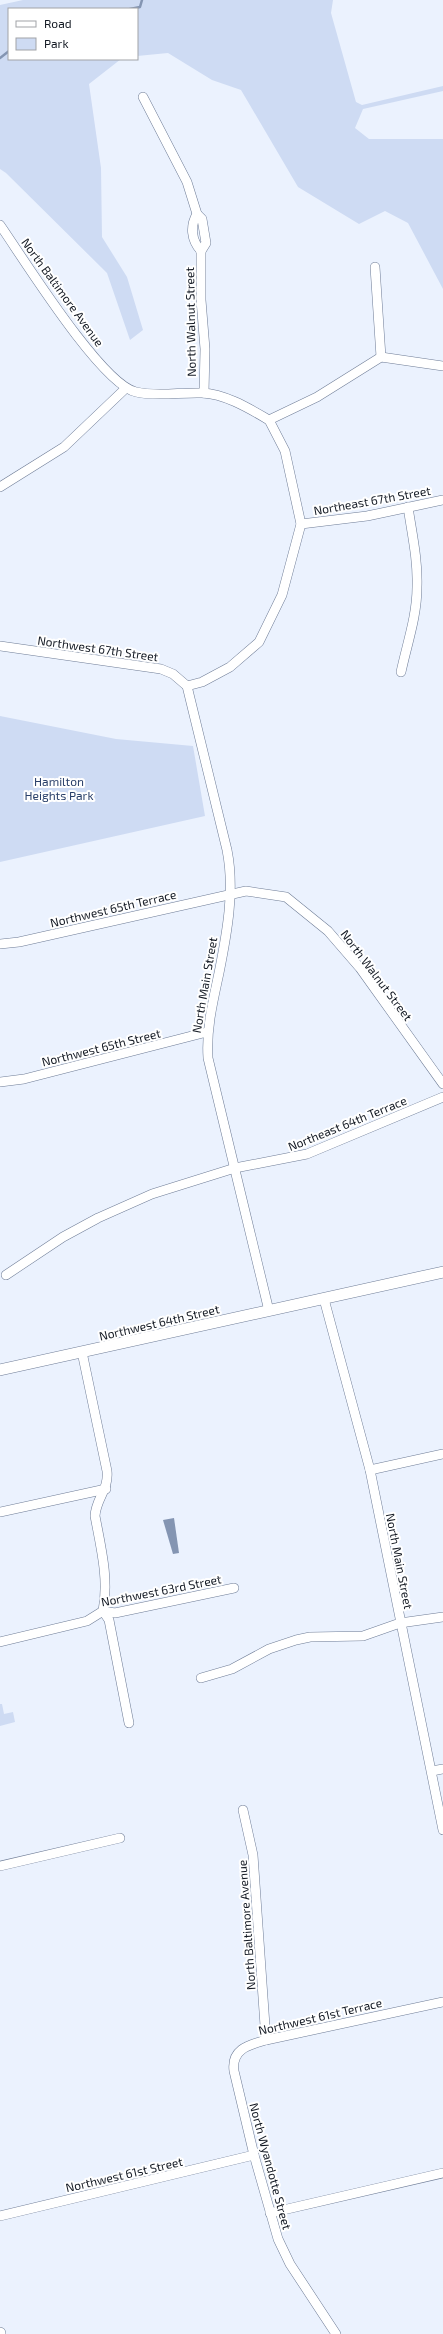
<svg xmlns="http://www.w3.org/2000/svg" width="443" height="2334" font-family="'Exo 2',sans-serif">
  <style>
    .green { fill: #cedbf3 }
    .water { fill: #8495b2 }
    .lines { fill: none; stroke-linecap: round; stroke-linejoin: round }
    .stream { stroke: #8495b2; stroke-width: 2.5 }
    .minor-casing { stroke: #6e7c96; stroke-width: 10 }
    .tertiary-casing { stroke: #6e7c96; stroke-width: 12 }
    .minor { stroke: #fff; stroke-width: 9 }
    .tertiary { stroke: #fff; stroke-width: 11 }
    .labels { text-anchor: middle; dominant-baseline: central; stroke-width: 4; stroke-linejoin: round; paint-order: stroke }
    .street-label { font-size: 12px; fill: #131923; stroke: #fff }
    .park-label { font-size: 12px; fill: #293f69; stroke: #fff }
  </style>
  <rect width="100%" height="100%" fill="#ebf2fe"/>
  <g class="green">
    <polygon points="23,0 333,0 331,13 356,102 362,105 443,86 443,91 363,109 355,128 369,139 443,139 443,289 408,223 385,211 359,224 298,187 241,90 212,80 168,53 137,56 137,9 9,9 9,59 121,59 89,84 101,168 102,237 127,277 143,330 130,340 107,273 6,173 0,169 0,5"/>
    <polygon points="0,716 116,739 193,746 205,816 0,862"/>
    <polygon points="0,1704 2,1704 4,1714 13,1712 15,1722 0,1726"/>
  </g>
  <polygon class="water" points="174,1518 179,1553 173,1554 163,1520"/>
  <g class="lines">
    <g class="stream">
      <polyline points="130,9 140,7 142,0"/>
      <polyline points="0,58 9,51"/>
    </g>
    <g class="minor-casing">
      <g id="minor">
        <polyline points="143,97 187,182 197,214 202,219 206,243 201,251 201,300 205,349 204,393"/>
        <path d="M197,214C190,226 191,240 201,251"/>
        <path d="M0,225C23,258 101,384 136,392C157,397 181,392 202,393C226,394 250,409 269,420L317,397L381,357L443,366"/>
        <polyline points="375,267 381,357"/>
        <polyline points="0,487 64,447 126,388"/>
        <polyline points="301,524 367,516 443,500"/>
        <path d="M0,646L161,669L173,674L187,686L227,850C235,890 227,933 219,973C213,1001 206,1029 208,1058L269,1311"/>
        <path d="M401,672C407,644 417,616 417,587C418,560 412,534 408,507"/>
        <polyline points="187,686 202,682 230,667 259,642 282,595 301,524 285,451 269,420"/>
        <polyline points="0,944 19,942 246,891 286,897 328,931 360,968 443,1084"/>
        <polyline points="0,1082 24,1079 207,1032"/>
        <polyline points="6,1275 63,1237 98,1218 152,1194 235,1168 307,1154 443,1097"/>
        <polyline points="324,1299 370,1470 443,1830"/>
        <path d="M82,1352L107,1471C109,1490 96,1498 95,1516C101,1548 109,1579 103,1611L109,1620L129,1723"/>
        <polyline points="370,1470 443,1454"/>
        <polyline points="0,1512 106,1489"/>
        <polyline points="0,1642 87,1621 103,1611 115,1613 234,1588"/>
        <polyline points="201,1678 232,1669 269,1649 296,1640 310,1637 363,1636 400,1623 443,1617"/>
        <polyline points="432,1771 443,1769"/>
        <polyline points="243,1810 253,1855 266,2040"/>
        <polyline points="0,1866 120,1838"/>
        <polyline points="270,2213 443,2173"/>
        <polyline points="0,2216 254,2155"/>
        <path d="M336,2334L290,2264L278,2239L254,2155L234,2071C231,2049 249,2045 266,2040L443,2002"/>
      </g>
    </g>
    <g class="tertiary-casing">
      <g id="tertiary">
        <polyline points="0,1370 443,1272"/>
        <polyline points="0,2333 0,2334"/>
      </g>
    </g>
    <use href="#minor" class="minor"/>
    <use href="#tertiary" class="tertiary"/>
  </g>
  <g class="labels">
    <g class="street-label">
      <text transform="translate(63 292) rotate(54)">North Baltimore Avenue</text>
      <text transform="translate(190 322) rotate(-91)">North Walnut Street</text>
      <text transform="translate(372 500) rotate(-10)">Northeast 67th Street</text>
      <text transform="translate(98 648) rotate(8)">Northwest 67th Street</text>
      <text transform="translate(113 908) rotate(-13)">Northwest 65th Terrace</text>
      <text transform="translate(377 975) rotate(53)">North Walnut Street</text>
      <text transform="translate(204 985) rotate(-80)">North Main Street</text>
      <text transform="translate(101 1047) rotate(-14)">Northwest 65th Street</text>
      <text transform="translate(347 1123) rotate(-22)">Northeast 64th Terrace</text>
      <text transform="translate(159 1322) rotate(-13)">Northwest 64th Street</text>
      <text transform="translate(400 1561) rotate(79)">North Main Street</text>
      <text transform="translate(161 1590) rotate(-11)">Northwest 63rd Street</text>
      <text transform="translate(246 1925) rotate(-94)">North Baltimore Avenue</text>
      <text transform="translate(320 2016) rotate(-13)">Northwest 61st Terrace</text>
      <text transform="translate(271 2166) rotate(75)">North Wyandotte Street</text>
      <text transform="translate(124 2174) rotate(-13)">Northwest 61st Street</text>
    </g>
    <g class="park-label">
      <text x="59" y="781">Hamilton<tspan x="59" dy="14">Heights Park</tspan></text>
    </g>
  </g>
  <rect x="8" y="8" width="130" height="52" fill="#ffffff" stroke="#a1a3a7"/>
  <rect x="16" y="21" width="20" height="6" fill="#ffffff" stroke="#a1a3a7"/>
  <text x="44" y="28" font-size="12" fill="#131923">Road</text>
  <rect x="16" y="38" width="20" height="12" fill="#cedbf3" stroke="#a1a3a7"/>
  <text x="44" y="48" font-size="12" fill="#131923">Park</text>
</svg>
